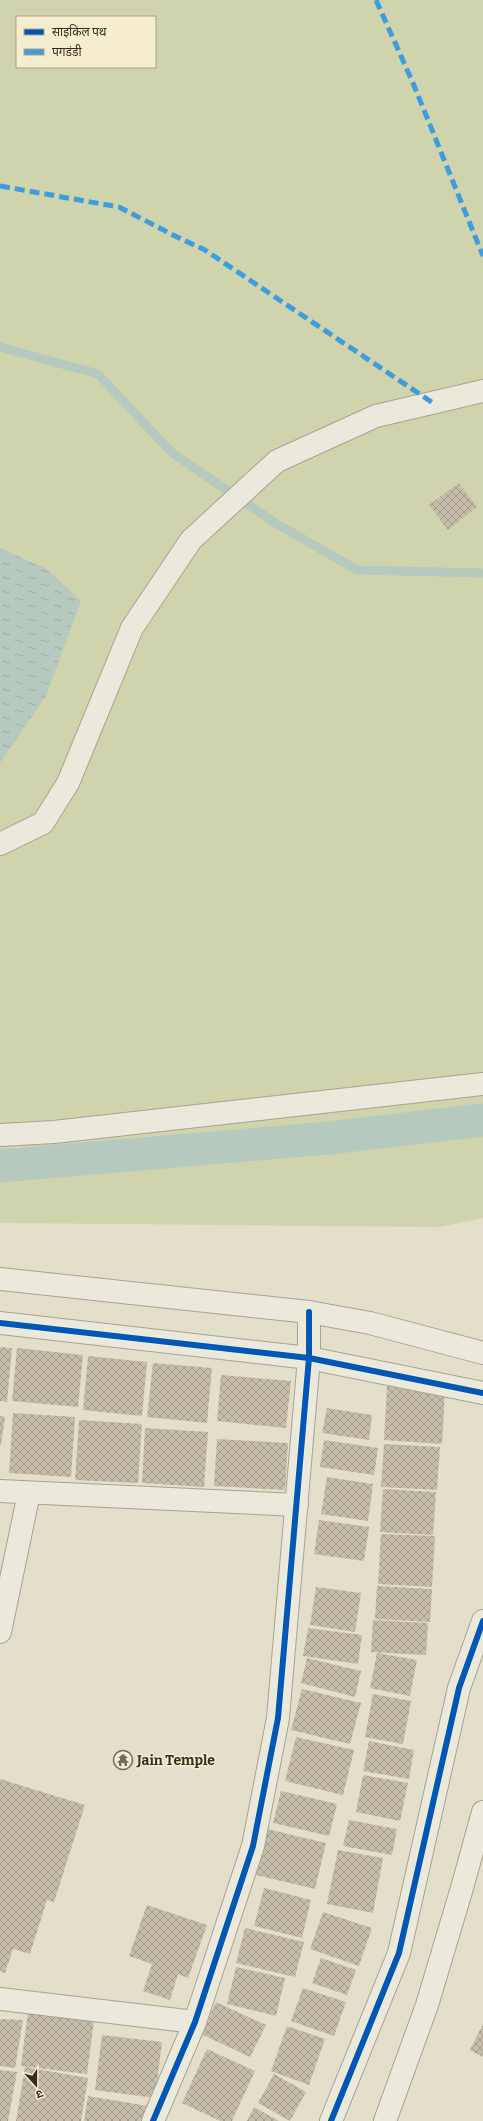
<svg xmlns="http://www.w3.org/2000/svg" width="483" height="2121" font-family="Bitter,'Noto Sans Devanagari',serif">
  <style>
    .green { fill: #d0d4ac; fill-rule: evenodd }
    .water { fill: url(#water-ripples) }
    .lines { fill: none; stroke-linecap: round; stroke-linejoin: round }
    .stream { stroke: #b6c9bf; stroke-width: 9 }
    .canal { stroke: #b6c9bf; stroke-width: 33 }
    .building { fill: url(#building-cross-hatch) }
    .minor-casing { stroke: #a8a293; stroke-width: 24 }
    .minor { stroke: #ebe8dc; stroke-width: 22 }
    .quiet { stroke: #3e9cdf; stroke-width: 5; stroke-dasharray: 10 5; stroke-linecap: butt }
    .cycleway-casing { stroke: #f5eece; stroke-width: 8 }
    .cycleway { stroke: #0057b8; stroke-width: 6 }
    .labels { text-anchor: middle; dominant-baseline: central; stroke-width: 3; stroke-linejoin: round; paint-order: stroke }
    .poi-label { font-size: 14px; font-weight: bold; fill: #362b1c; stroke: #f5eece; text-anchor: start }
  </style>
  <defs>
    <pattern id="water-ripples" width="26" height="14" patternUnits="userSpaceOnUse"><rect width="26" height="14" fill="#b6c9bf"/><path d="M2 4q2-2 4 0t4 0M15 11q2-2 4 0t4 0" fill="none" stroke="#9dada4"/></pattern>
    <pattern id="building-cross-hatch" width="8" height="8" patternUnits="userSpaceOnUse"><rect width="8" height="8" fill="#c7bdab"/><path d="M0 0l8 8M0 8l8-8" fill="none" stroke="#a29a8a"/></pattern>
  </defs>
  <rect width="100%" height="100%" fill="#e4dfca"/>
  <path class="green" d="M0,0H483V1218L439,1227L0,1223ZM17,17H155V67H17Z"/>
  <polygon class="water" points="0,548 47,569 81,601 46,696 0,763"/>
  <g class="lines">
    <polyline class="stream" points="0,347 98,374 172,453 277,524 357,570 483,573"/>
    <polyline class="canal" points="0,1166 329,1138 483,1120"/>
  </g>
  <g class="building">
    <polygon points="459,483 477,507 448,530 429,505"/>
    <polygon points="0,1347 12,1348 7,1402 0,1401"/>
    <polygon points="17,1348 83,1355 78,1407 12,1401"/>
    <polygon points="88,1356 147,1362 142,1416 83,1410"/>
    <polygon points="153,1363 212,1368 207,1423 147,1417"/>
    <polygon points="221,1375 291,1381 286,1428 217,1421"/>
    <polygon points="387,1386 445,1390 442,1444 384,1440"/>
    <polygon points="327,1408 372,1415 369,1440 322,1433"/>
    <polygon points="13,1413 75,1417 71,1477 9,1473"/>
    <polygon points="0,1416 5,1417 1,1445 0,1445"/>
    <polygon points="79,1420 142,1424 138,1483 75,1480"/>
    <polygon points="145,1428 208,1432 204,1487 142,1483"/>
    <polygon points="217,1439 288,1443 285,1490 214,1486"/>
    <polygon points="324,1440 378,1448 374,1475 320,1467"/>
    <polygon points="384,1444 440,1447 437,1490 381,1487"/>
    <polygon points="327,1477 373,1484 368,1521 321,1514"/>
    <polygon points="383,1489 436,1492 433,1535 380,1532"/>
    <polygon points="319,1520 369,1527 364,1561 314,1554"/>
    <polygon points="381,1534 435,1536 432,1587 378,1584"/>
    <polygon points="377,1586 432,1589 430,1622 375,1619"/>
    <polygon points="316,1587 361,1593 355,1632 310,1625"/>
    <polygon points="373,1620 428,1623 426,1655 371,1652"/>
    <polygon points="308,1628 362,1635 358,1664 303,1656"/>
    <polygon points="377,1653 417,1660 410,1696 370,1688"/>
    <polygon points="307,1658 361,1671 355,1697 301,1683"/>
    <polygon points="302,1689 361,1703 350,1744 291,1730"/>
    <polygon points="373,1694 411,1701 403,1744 365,1737"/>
    <polygon points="296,1737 354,1750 343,1795 285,1781"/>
    <polygon points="369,1741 414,1750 409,1779 363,1771"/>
    <polygon points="363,1775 408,1783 400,1821 356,1812"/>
    <polygon points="0,1779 85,1805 54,1902 47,1900 30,1954 13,1949 5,1973 0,1971"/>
    <polygon points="281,1791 337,1804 329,1836 273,1823"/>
    <polygon points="349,1820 397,1829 392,1855 343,1846"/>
    <polygon points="267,1829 326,1843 315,1889 256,1875"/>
    <polygon points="338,1850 383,1858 373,1913 327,1904"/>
    <polygon points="264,1888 311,1900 302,1938 254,1926"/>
    <polygon points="147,1905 207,1925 188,1978 178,1974 170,2000 143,1991 152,1964 129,1956"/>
    <polygon points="323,1912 372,1928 359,1966 310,1949"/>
    <polygon points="245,1928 304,1942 295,1977 236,1963"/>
    <polygon points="321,1958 356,1970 347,1995 312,1983"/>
    <polygon points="236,1967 285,1978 276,2016 227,2004"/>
    <polygon points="303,1988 346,2002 334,2036 291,2021"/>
    <polygon points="216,2002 266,2025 250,2057 201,2034"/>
    <polygon points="28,2012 94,2021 87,2074 21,2066"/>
    <polygon points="0,2019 23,2020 15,2068 0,2066"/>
    <polygon points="483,2024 483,2057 470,2050"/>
    <polygon points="287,2026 325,2039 309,2085 271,2071"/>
    <polygon points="102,2035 162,2042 155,2098 95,2090"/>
    <polygon points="207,2049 255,2071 232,2121 220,2121 182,2103"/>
    <polygon points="25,2067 88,2078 81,2121 16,2121"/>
    <polygon points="0,2070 17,2072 8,2121 0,2121"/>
    <polygon points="274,2074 306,2092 290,2121 258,2103"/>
    <polygon points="88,2096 148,2106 145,2121 84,2121"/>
    <polygon points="254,2107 279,2121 247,2121"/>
  </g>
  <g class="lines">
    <g class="minor-casing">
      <g id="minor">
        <polyline points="0,844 43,823 68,783 132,628 191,540 277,461 376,416 483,391"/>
        <polyline points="0,1135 54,1132 483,1084"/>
        <polyline points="0,1279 309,1312 370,1323 483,1353"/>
        <polyline points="0,1323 309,1358 483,1393"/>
        <polyline points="0,1491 297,1505"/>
        <polyline points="0,1632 29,1493"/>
        <polyline points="0,1999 195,2022"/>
        <polyline points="153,2121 195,2022 253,1846 278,1718 309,1358 309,1312"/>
        <polyline points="331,2121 399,1953 459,1688 483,1621"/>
        <polyline points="385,2121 427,2005 462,1888 483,1812"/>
      </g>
    </g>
    <use href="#minor" class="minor"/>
    <g class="quiet">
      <polyline points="376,0 413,83 483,256"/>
      <polyline points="0,186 119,207 177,237 205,250 433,403"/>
    </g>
    <g class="cycleway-casing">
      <g id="cycleway">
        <polyline points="0,1323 309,1358 483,1393"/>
        <polyline points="153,2121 195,2022 253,1846 278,1718 309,1358 309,1312"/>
        <polyline points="331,2121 399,1953 459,1688 483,1621"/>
      </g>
    </g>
    <use href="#cycleway" class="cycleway"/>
  </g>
  <defs>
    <g id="temple-ring" transform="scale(1)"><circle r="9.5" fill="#f5eece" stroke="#736a59" stroke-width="1.5"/><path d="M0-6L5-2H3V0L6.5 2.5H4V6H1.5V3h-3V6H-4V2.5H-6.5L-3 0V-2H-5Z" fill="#736a59"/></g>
  </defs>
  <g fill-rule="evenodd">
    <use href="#temple-ring" x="123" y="1760"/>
  </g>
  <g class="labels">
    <g class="poi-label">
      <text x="137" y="1760">Jain Temple</text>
    </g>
  </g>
  <rect x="16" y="16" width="140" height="52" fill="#f5eece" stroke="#a9a087"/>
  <rect x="24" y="29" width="20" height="6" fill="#0057b8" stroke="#a9a087"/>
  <text x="52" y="36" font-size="12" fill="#362b1c">साइकिल पथ</text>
  <rect x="24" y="49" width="20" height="6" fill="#3e9cdf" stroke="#a9a087"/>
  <text x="52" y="56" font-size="12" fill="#362b1c">पगडंडी</text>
  <g transform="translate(36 2085) rotate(159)" stroke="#f5eece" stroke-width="3" paint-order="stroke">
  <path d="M0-3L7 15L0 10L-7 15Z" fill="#362b1c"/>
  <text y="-6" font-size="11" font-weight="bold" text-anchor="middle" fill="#362b1c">उ</text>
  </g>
</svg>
